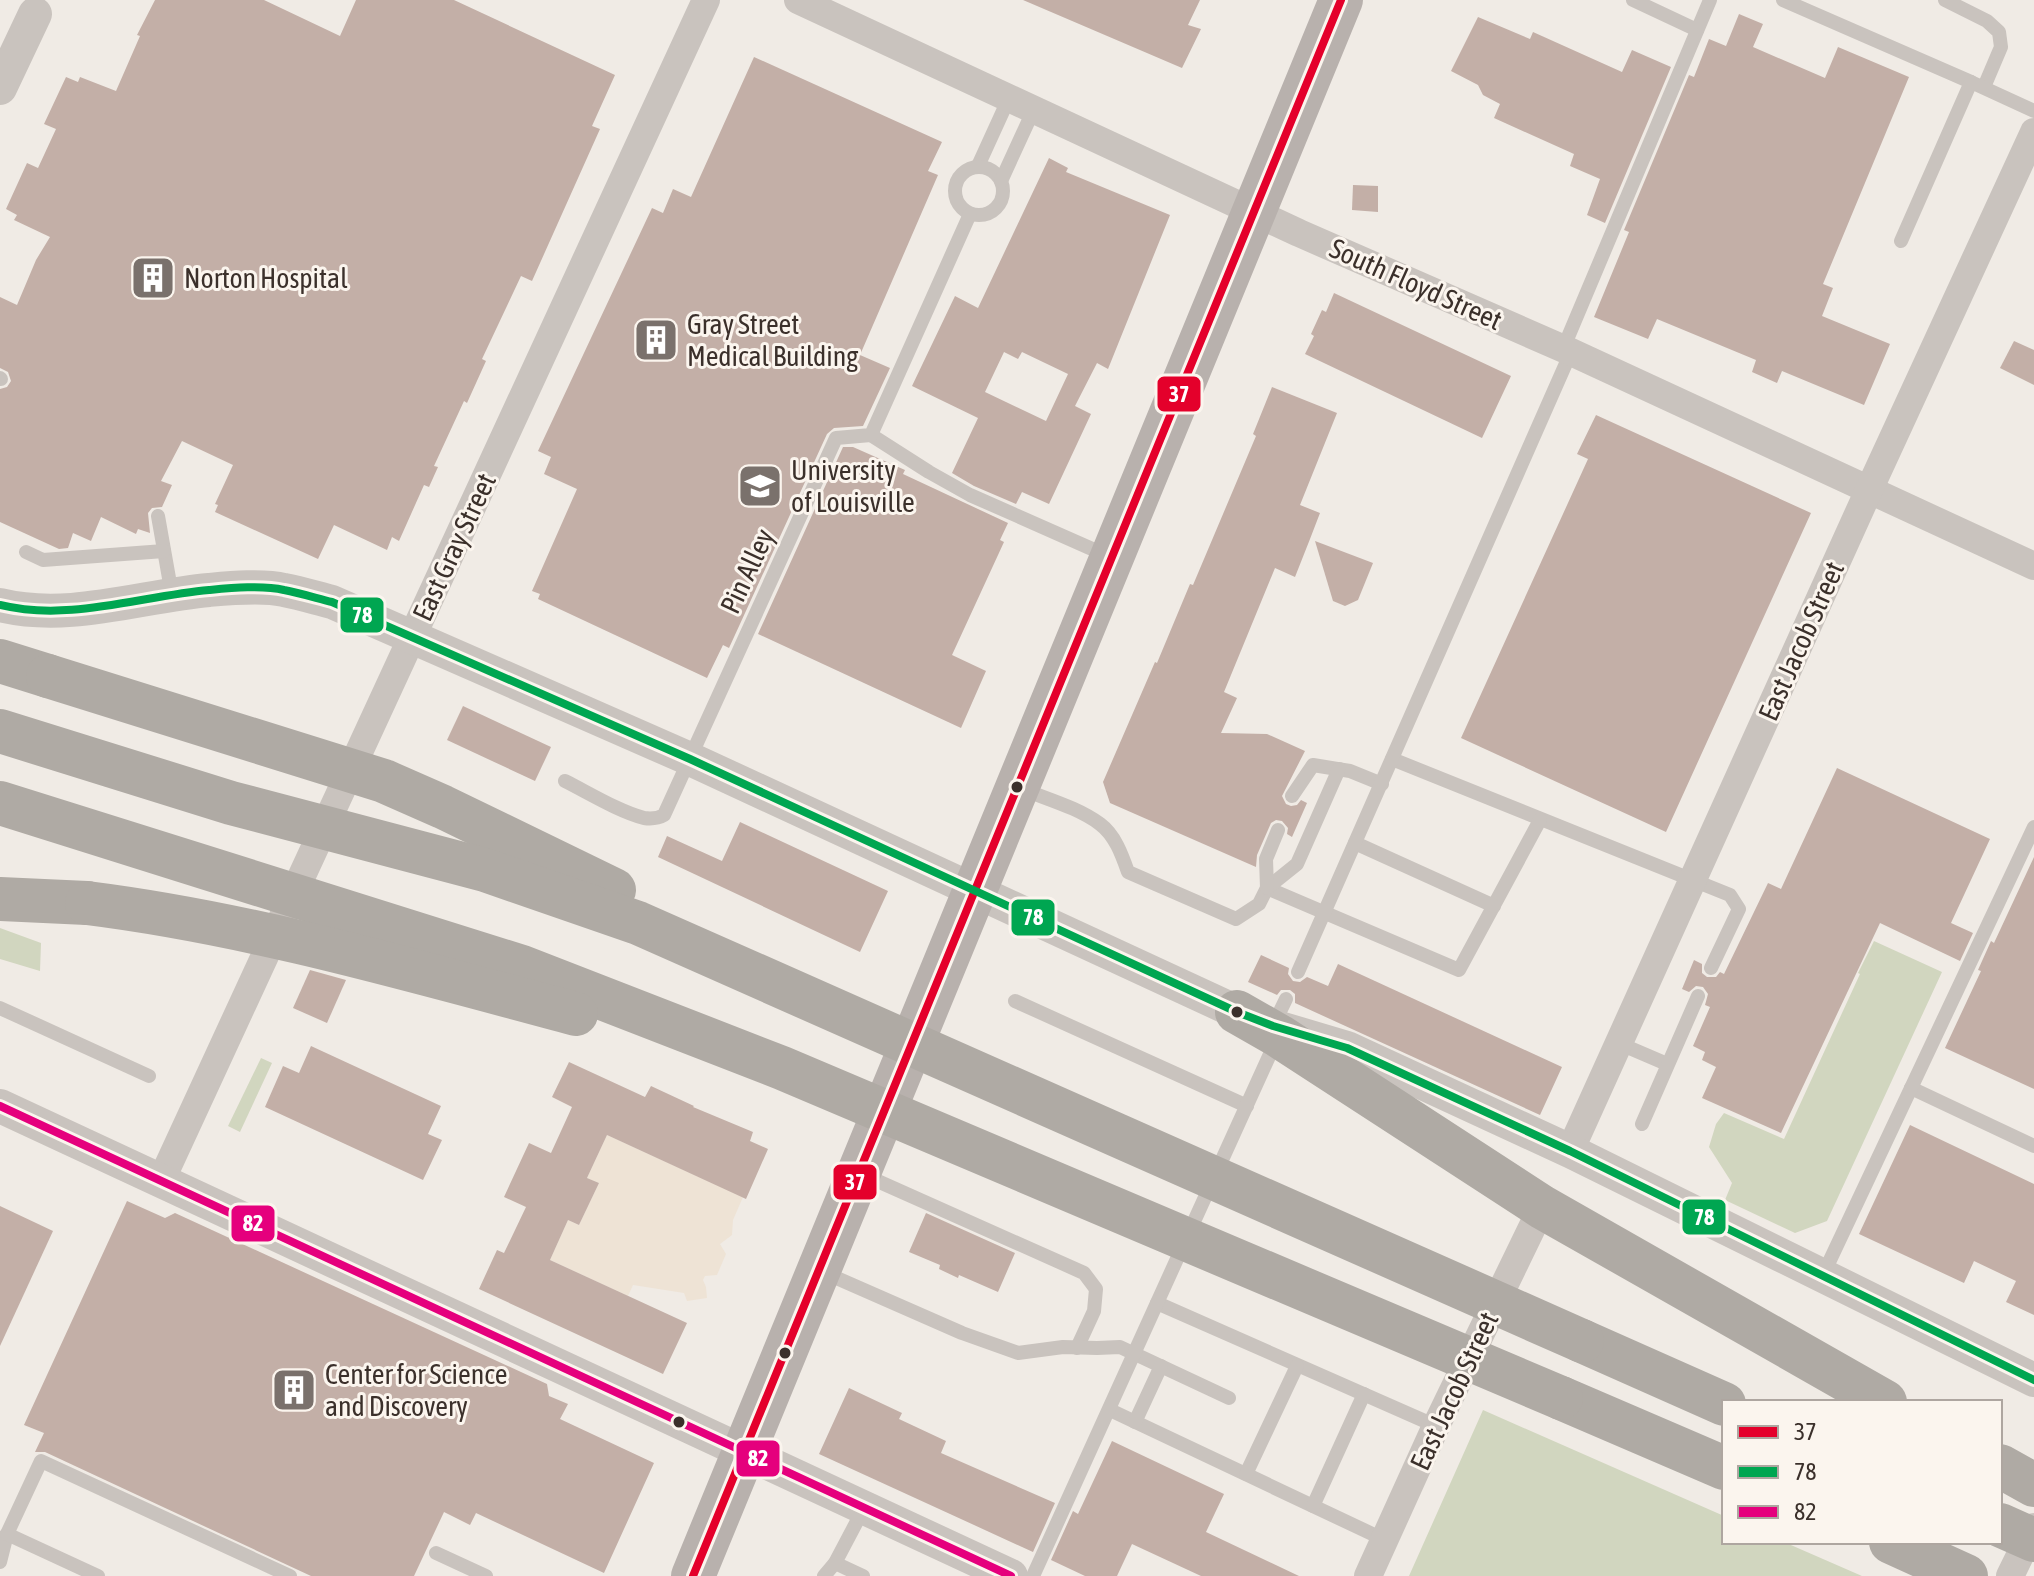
<svg xmlns="http://www.w3.org/2000/svg" width="2034" height="1576" font-family="'Asap Condensed',sans-serif">
  <style>
    .green { fill: #d1d6bf }
    .plaza { fill: #eee3d5 }
    .building { fill: #c3afa7; fill-rule: evenodd }
    .lines { fill: none; stroke-linecap: round; stroke-linejoin: round }
    .service { stroke: #c9c3be; stroke-width: 14 }
    .minor { stroke: #c9c3be; stroke-width: 28 }
    .tertiary { stroke: #c9c3be; stroke-width: 34 }
    .primary { stroke: #b8b1ad; stroke-width: 44 }
    .motorway { stroke: #afaaa4; stroke-width: 44 }
    .motorway-bridge { stroke: #afaaa4; stroke-width: 44 }
    .bus-1-casing { stroke: #fbf5ee; stroke-width: 14 }
    .bus-2-casing { stroke: #fbf5ee; stroke-width: 14 }
    .bus-3-casing { stroke: #fbf5ee; stroke-width: 14 }
    .bus-1 { stroke: #e4002b; stroke-width: 8 }
    .bus-2 { stroke: #00a651; stroke-width: 8 }
    .bus-3 { stroke: #e5007d; stroke-width: 8 }
    .bus-dot { fill: #3b302b; stroke: #fbf5ee; stroke-width: 3 }
    .labels { text-anchor: middle; dominant-baseline: central; stroke-width: 6; stroke-linejoin: round; paint-order: stroke }
    .poi-label { font-size: 28px; fill: #3b302b; stroke: #fbf5ee; text-anchor: start }
    .street-label { font-size: 28px; fill: #3b302b; stroke: #fbf5ee }
    .line-badge { stroke: #fbf5ee; stroke-width: 3 }
    .badge-label { font-size: 22px; text-anchor: middle; font-weight: bold; fill: #fff }
  </style>
  <rect width="100%" height="100%" fill="#f0ebe5"/>
  <g class="green">
    <polygon points="0,928 41,943 40,971 0,959"/>
    <polygon points="1874,941 1942,972 1827,1221 1795,1233 1725,1200 1732,1183 1709,1147 1716,1124 1724,1113 1784,1139 1860,974 1858,973"/>
    <polygon points="261,1058 272,1063 240,1132 228,1126"/>
    <polygon points="1483,1410 1724,1516 1724,1542 1784,1542 1862,1576 1409,1576"/>
  </g>
  <polygon class="plaza" points="607,1135 743,1197 733,1220 732,1235 720,1244 726,1254 717,1275 705,1276 703,1280 706,1287 707,1298 687,1301 684,1293 633,1285 628,1296 550,1260 568,1220 579,1225 599,1183 587,1178"/>
  <g class="building">
    <polygon points="155,0 264,0 340,36 356,0 454,0 615,75 592,126 600,129 532,281 521,276 482,359 486,361 467,403 464,401 434,466 438,467 429,487 424,485 399,541 392,537 387,550 334,525 318,559 215,512 218,505 215,504 233,465 182,441 161,481 172,485 162,507 152,508 148,513 150,533 138,529 136,534 101,517 91,541 73,533 68,548 59,549 0,522 0,389 7,387 11,381 8,372 0,368 0,297 17,305 36,260 50,237 14,220 17,215 6,209 27,163 38,168 56,129 44,124 66,77 78,82 80,77 116,91 140,36 137,35"/>
    <polygon points="1023,0 1200,0 1188,25 1201,29 1182,68"/>
    <polygon points="1739,14 1763,24 1753,47 1825,78 1838,47 1909,77 1823,284 1833,288 1822,316 1890,344 1864,405 1782,371 1777,383 1752,372 1756,360 1657,319 1648,339 1594,317 1629,232 1624,230 1689,75 1694,77 1709,39 1726,46"/>
    <polygon points="1478,17 1530,39 1533,32 1622,72 1632,50 1671,67 1605,223 1587,215 1600,179 1570,166 1574,154 1494,118 1500,104 1483,95 1478,85 1451,71"/>
    <polygon points="754,57 942,142 928,171 938,175 860,355 890,368 863,426 834,428 827,434 729,648 723,645 707,678 538,599 540,594 532,591 577,489 544,474 551,457 538,451 652,208 663,213 673,189 691,197"/>
    <path d="M1049,158L1068,168L1066,172L1170,215L1108,369L1097,363L1075,406L1091,414L1049,504L1022,492L1016,504L974,486L952,473L978,418L912,386L955,296L978,308ZM1004,352L1018,359L1022,352L1068,374L1046,421L985,392Z"/>
    <polygon points="1353,185 1378,186 1378,212 1352,210"/>
    <polygon points="1334,293 1511,376 1482,438 1305,354 1314,336 1311,334 1322,310 1326,312"/>
    <polygon points="2014,341 2034,350 2034,385 2000,368"/>
    <polygon points="1272,387 1337,413 1300,505 1320,513 1310,539 1295,577 1275,568 1224,692 1237,698 1221,733 1267,734 1305,751 1282,796 1286,804 1291,806 1297,805 1301,800 1307,803 1292,837 1287,834 1288,828 1282,821 1276,820 1271,823 1257,855 1256,867 1110,803 1103,782 1155,662 1157,663 1190,584 1193,585 1256,436 1253,434"/>
    <polygon points="1596,415 1811,513 1666,832 1461,738 1588,459 1577,454"/>
    <polygon points="843,447 853,447 905,470 903,474 1008,523 1000,540 1004,542 952,655 986,671 961,728 758,634"/>
    <polygon points="1315,541 1373,563 1358,600 1345,606 1333,601"/>
    <polygon points="463,706 551,747 535,781 447,740"/>
    <polygon points="1837,768 1990,839 1951,923 1973,933 1960,961 1880,923 1781,1133 1702,1098 1716,1067 1702,1060 1705,1052 1693,1046 1710,1007 1705,1005 1708,994 1703,987 1696,986 1689,992 1682,989 1694,960 1702,964 1702,973 1707,977 1716,977 1720,972 1724,974 1768,883 1781,889"/>
    <polygon points="740,822 888,891 860,952 658,857 667,836 722,861"/>
    <polygon points="2034,857 2034,1089 1945,1048 1981,971 1978,970 1991,941 1994,943"/>
    <polygon points="1261,955 1289,968 1288,974 1293,981 1300,982 1307,977 1328,986 1338,964 1562,1067 1540,1115 1295,1003 1295,994 1290,990 1281,990 1277,995 1248,982"/>
    <polygon points="310,970 346,980 327,1023 293,1008"/>
    <polygon points="311,1046 441,1106 428,1134 442,1140 423,1180 265,1107 283,1066 299,1073"/>
    <polygon points="569,1062 645,1097 651,1086 694,1106 693,1107 753,1132 750,1141 768,1149 746,1199 607,1135 587,1178 599,1183 579,1225 568,1220 550,1260 687,1323 663,1374 479,1289 497,1250 504,1253 526,1207 504,1197 529,1143 551,1153 572,1107 552,1097"/>
    <polygon points="1910,1125 2034,1184 2034,1315 2006,1302 2016,1281 1974,1261 1964,1283 1859,1234"/>
    <polygon points="127,1201 165,1218 175,1213 547,1384 549,1396 568,1404 560,1419 654,1463 604,1573 476,1513 470,1525 444,1512 414,1576 311,1576 45,1452 35,1452 44,1433 24,1425"/>
    <polygon points="0,1206 53,1231 0,1346"/>
    <polygon points="926,1213 1015,1253 998,1292 959,1275 958,1278 939,1269 940,1265 909,1252"/>
    <polygon points="849,1388 902,1413 899,1419 946,1441 941,1453 1055,1503 1033,1552 819,1454"/>
    <polygon points="1112,1441 1224,1494 1206,1532 1299,1576 1201,1576 1132,1544 1117,1576 1085,1576 1051,1560 1073,1511 1078,1514"/>
  </g>
  <g class="lines">
    <g class="service">
      <polyline points="1633,0 1697,30"/>
      <polyline points="1783,0 1971,82"/>
      <polyline points="1945,0 1987,21 1999,32 2001,47 1984,87"/>
      <polyline points="978,166 1009,98"/>
      <circle cx="979" cy="191" r="24"/>
      <polyline points="1001,181 1034,109"/>
      <polyline points="1901,241 1971,82 2034,111"/>
      <polyline points="1563,349 1710,0"/>
      <polyline points="0,378 1,379"/>
      <polyline points="871,435 929,472 970,495 1108,556"/>
      <polyline points="158,516 172,595"/>
      <polyline points="26,552 43,560 164,551"/>
      <polyline points="1392,759 1730,895 1739,909 1711,968"/>
      <path d="M565,781C589,793 618,811 644,818C651,819 657,819 664,815L836,438L871,435L970,214"/>
      <path d="M1020,788C1046,799 1077,807 1100,824C1115,835 1122,855 1128,872L1236,919L1259,904L1267,888L1459,970L1540,820"/>
      <polyline points="1292,796 1313,765 1350,771 1382,784"/>
      <polyline points="1355,843 1494,906"/>
      <polyline points="1267,888 1297,864 1339,769"/>
      <polyline points="1267,888 1266,859 1278,830"/>
      <polyline points="1298,972 1571,352"/>
      <polyline points="1015,1001 1247,1106"/>
      <polyline points="0,1008 149,1076"/>
      <polyline points="1273,1026 1286,999"/>
      <polyline points="1618,1043 1667,1064"/>
      <polyline points="1911,1088 2034,1146"/>
      <polyline points="1642,1124 1698,996"/>
      <polyline points="864,1175 1084,1273 1096,1289 1094,1311 1077,1348"/>
      <polyline points="823,1272 962,1333 1018,1353 1063,1347 1097,1348 1120,1347 1229,1398"/>
      <polyline points="1823,1275 2034,827"/>
      <polyline points="1157,1303 1436,1426"/>
      <polyline points="1110,1410 1385,1540"/>
      <polyline points="1135,1422 1161,1366"/>
      <polyline points="1246,1474 1297,1366"/>
      <polyline points="1313,1506 1364,1394"/>
      <polyline points="0,1542 7,1534 0,1562"/>
      <polyline points="436,1553 486,1576"/>
      <polyline points="835,1563 863,1576"/>
      <polyline points="98,1576 7,1534 41,1461 290,1576"/>
      <polyline points="824,1576 835,1563 864,1508"/>
      <polyline points="1033,1576 1276,1041"/>
    </g>
    <g class="minor">
      <polyline points="798,0 1299,233 1571,352 2034,566"/>
      <polyline points="1570,1151 1869,490 2034,132"/>
      <polyline points="161,1181 706,0"/>
      <polyline points="1368,1576 1436,1426 1542,1207"/>
      <polyline points="2010,1576 2034,1527"/>
    </g>
    <g class="tertiary">
      <polyline points="0,88 35,14"/>
      <path d="M0,605C69,622 141,596 209,590C231,588 263,585 284,590C300,593 316,598 332,602L690,759L1237,1012L1273,1026L1347,1048L1570,1151L2034,1380"/>
      <polyline points="0,1106 1011,1576"/>
    </g>
    <polyline class="primary" points="693,1576 1341,0"/>
    <g class="motorway">
      <polyline points="0,661 48,676"/>
      <polyline points="0,899 87,903"/>
      <polyline points="1237,1012 1279,1036 1542,1207 1885,1402"/>
      <polyline points="1582,1341 1724,1404"/>
      <polyline points="1561,1398 1724,1468"/>
      <polyline points="2000,1466 2034,1485"/>
      <polyline points="1891,1542 1966,1576"/>
    </g>
    <g class="motorway-bridge">
      <polyline points="48,676 384,781 443,807 614,890"/>
      <polyline points="0,731 231,803 485,870 638,923 1582,1341"/>
      <polyline points="0,803 522,967 782,1068 1561,1398"/>
      <path d="M87,903C254,924 414,971 576,1014"/>
      <polyline points="2000,1525 2034,1540"/>
    </g>
    <g class="bus-1-casing">
      <polyline id="bus-1" points="693,1576 1341,0"/>
    </g>
    <g class="bus-2-casing">
      <path id="bus-2" d="M0,605C69,622 141,596 209,590C231,588 263,585 284,590C300,593 316,598 332,602L690,759L1237,1012L1273,1026L1347,1048L1570,1151L2034,1380"/>
    </g>
    <g class="bus-3-casing">
      <polyline id="bus-3" points="0,1106 1011,1576"/>
    </g>
    <use href="#bus-1" class="bus-1"/>
    <use href="#bus-2" class="bus-2"/>
    <use href="#bus-3" class="bus-3"/>
  </g>
  <defs>
    <g id="building-square" transform="scale(2.3)"><rect x="-9" y="-9" width="18" height="18" rx="4" fill="#7a716c" stroke="#fbf5ee"/><path d="M-4-6H4V6H1V3H-1V6H-4ZM-2.5-4.3h1.7v1.8h-1.7ZM.8-4.3h1.7v1.8H.8ZM-2.5-1h1.7V.8h-1.7ZM.8-1h1.7V.8H.8Z" fill="#fff"/></g>
    <g id="university-square" transform="scale(2.3)"><rect x="-9" y="-9" width="18" height="18" rx="4" fill="#7a716c" stroke="#fbf5ee"/><path d="M0-5L7-2L0 1L-7-2ZM-4 1L0 2.5L4 1V4Q0 6-4 4Z" fill="#fff"/></g>
  </defs>
  <g fill-rule="evenodd">
    <use href="#building-square" x="153" y="278"/>
    <use href="#building-square" x="656" y="340"/>
    <use href="#university-square" x="760" y="486"/>
    <use href="#building-square" x="294" y="1390"/>
  </g>
  <g class="bus-dot">
    <circle cx="1017" cy="787" r="7"/>
    <circle cx="1237" cy="1012" r="7"/>
    <circle cx="785" cy="1353" r="7"/>
    <circle cx="679" cy="1422" r="7"/>
  </g>
  <g class="labels">
    <g class="poi-label">
      <text x="184" y="278">Norton Hospital</text>
      <text x="687" y="324">Gray Street<tspan x="687" dy="32">Medical Building</tspan></text>
      <text x="791" y="470">University<tspan x="791" dy="32">of Louisville</tspan></text>
      <text x="325" y="1374">Center for Science<tspan x="325" dy="32">and Discovery</tspan></text>
    </g>
    <g class="street-label">
      <text transform="translate(1416 284) rotate(24)">South Floyd Street</text>
      <text transform="translate(454 547) rotate(-65)">East Gray Street</text>
      <text transform="translate(747 571) rotate(-65)">Pin Alley</text>
      <text transform="translate(1801 641) rotate(-66)">East Jacob Street</text>
      <text transform="translate(1454 1391) rotate(-65)">East Jacob Street</text>
    </g>
  </g>
  <g class="line-badge">
    <rect x="1156" y="375" width="46" height="38" rx="8" fill="#e4002b"/>
    <rect x="339" y="596" width="46" height="38" rx="8" fill="#00a651"/>
    <rect x="1010" y="898" width="46" height="39" rx="8" fill="#00a651"/>
    <rect x="832" y="1163" width="46" height="38" rx="8" fill="#e4002b"/>
    <rect x="1681" y="1198" width="46" height="38" rx="8" fill="#00a651"/>
    <rect x="230" y="1204" width="46" height="39" rx="8" fill="#e5007d"/>
    <rect x="735" y="1439" width="46" height="39" rx="8" fill="#e5007d"/>
  </g>
  <g class="badge-label">
    <text x="1179" y="402">37</text>
    <text x="362" y="623">78</text>
    <text x="1033" y="925">78</text>
    <text x="855" y="1190">37</text>
    <text x="1704" y="1225">78</text>
    <text x="253" y="1231">82</text>
    <text x="758" y="1466">82</text>
  </g>
  <rect x="1722" y="1400" width="280" height="144" fill="#fbf5ee" stroke="#aea6a0" stroke-width="2"/>
  <rect x="1738" y="1426" width="40" height="12" fill="#e4002b" stroke="#aea6a0" stroke-width="2"/>
  <text x="1794" y="1440" font-size="24" fill="#3b302b">37</text>
  <rect x="1738" y="1466" width="40" height="12" fill="#00a651" stroke="#aea6a0" stroke-width="2"/>
  <text x="1794" y="1480" font-size="24" fill="#3b302b">78</text>
  <rect x="1738" y="1506" width="40" height="12" fill="#e5007d" stroke="#aea6a0" stroke-width="2"/>
  <text x="1794" y="1520" font-size="24" fill="#3b302b">82</text>
</svg>
